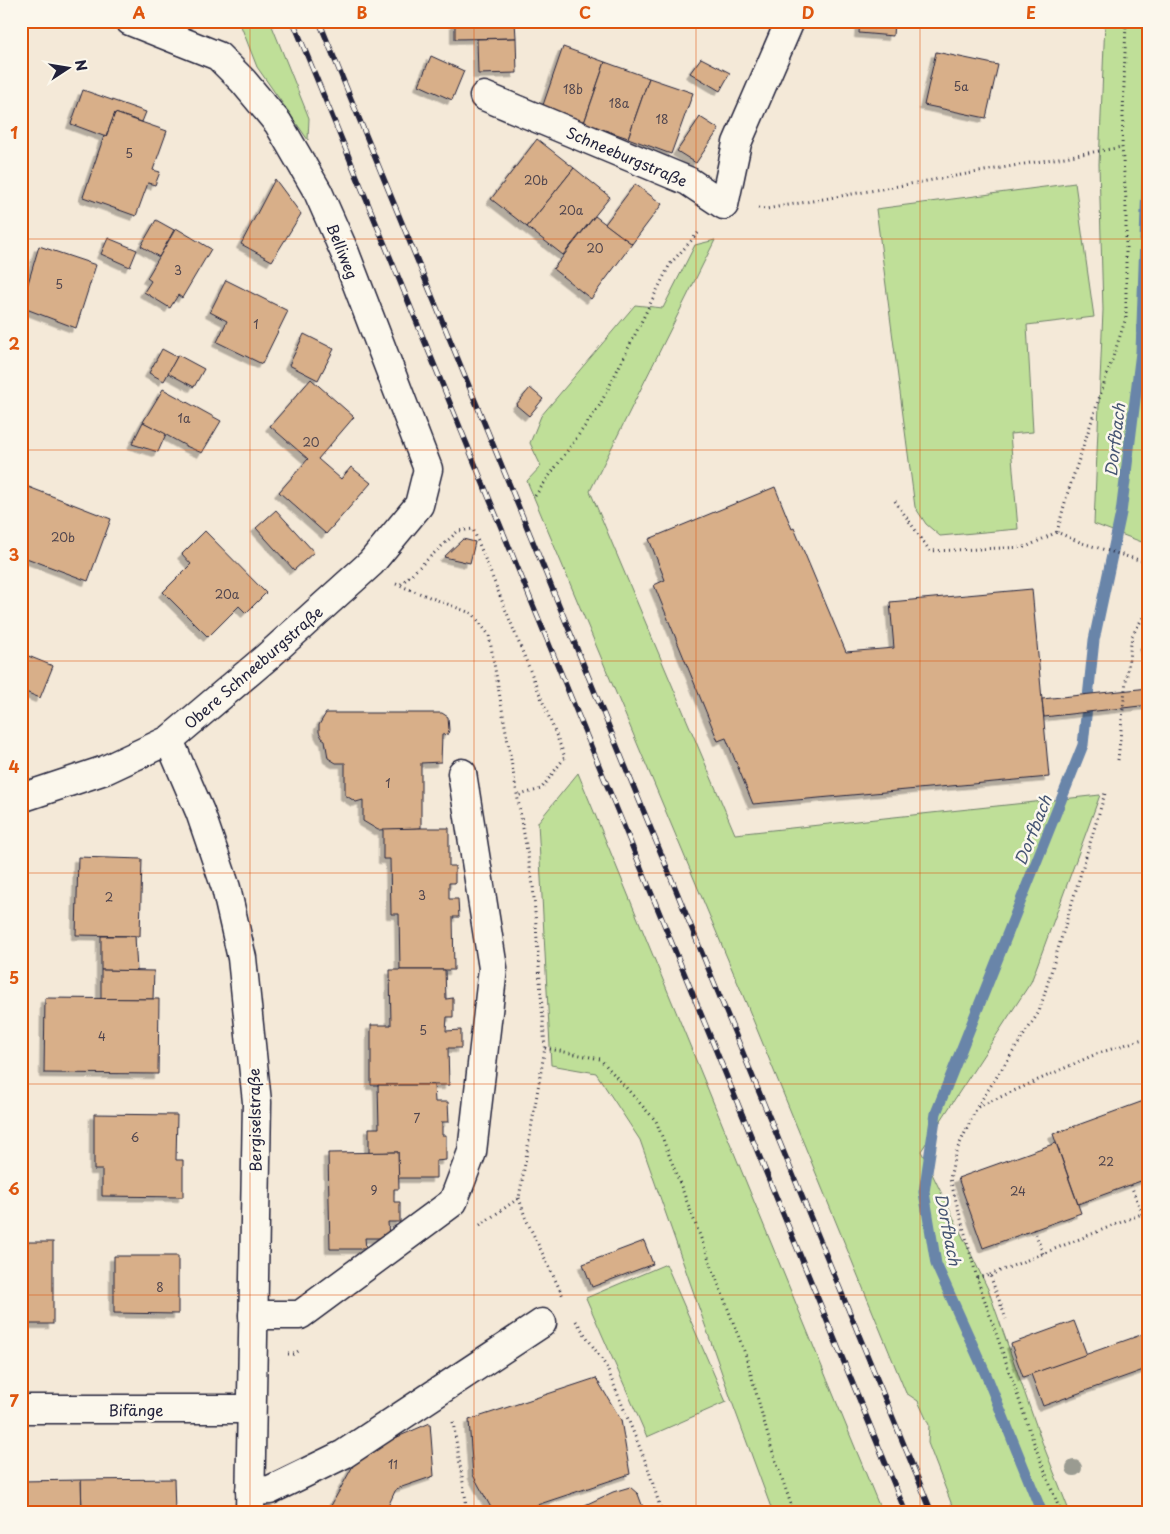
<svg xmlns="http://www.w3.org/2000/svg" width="1170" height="1534" font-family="'Playpen Sans',sans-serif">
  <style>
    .green { fill: #bfdf98; stroke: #70806a }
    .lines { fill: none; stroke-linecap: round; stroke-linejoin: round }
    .stream { stroke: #6985a9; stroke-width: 11 }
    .building { fill: #d8af89; stroke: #22223b; filter: url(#shadow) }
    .minor-casing { stroke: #22223b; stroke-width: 31 }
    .path { stroke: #22223b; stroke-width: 3; stroke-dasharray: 1 4; stroke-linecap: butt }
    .minor { stroke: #fbf7ec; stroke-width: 28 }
    .rail-casing { stroke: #22223b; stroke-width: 5.5 }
    .rail { stroke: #fbf7ec; stroke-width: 4; stroke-dasharray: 11; stroke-linecap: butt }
    .tree { fill: #9a9b91 }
    .grid { fill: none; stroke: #de560e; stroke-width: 1; stroke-opacity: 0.55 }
    .labels { text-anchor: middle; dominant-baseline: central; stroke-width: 5; stroke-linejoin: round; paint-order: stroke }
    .number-label { font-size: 12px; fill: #50454e }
    .street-label { font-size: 15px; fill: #22223b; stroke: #fbf7ec }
    .water-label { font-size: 16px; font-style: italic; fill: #455472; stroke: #fbf7ec }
    .neatline { fill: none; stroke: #de560e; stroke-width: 2 }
    .grid-label { font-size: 16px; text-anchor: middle; font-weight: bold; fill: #de560e }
  </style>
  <defs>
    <filter id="shadow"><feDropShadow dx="-4.5" dy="4.5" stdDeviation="0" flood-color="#0004"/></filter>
  </defs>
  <rect width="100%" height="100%" fill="#f4e9d8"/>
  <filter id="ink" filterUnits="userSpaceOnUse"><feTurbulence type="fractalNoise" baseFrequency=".02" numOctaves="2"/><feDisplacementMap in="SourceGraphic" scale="10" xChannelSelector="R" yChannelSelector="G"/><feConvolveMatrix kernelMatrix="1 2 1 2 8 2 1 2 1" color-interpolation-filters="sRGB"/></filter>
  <g filter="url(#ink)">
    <g class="green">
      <polygon points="239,21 270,21 309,118 308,140 257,67"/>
      <polygon points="1105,21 1149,21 1149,481 1147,544 1094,524 1103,310 1099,164"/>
      <polygon points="1075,183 1094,317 1027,325 1033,432 1010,434 1018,529 940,536 926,524 915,507 876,209"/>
      <polygon points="715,240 590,491 735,834 1100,795 1031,982 921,1151 988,1289 1042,1442 1070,1513 955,1513 928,1443 929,1425 918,1401 906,1393 747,1005 527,481 541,466 530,443 541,416 635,305 663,308 695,245"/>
      <polygon points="578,773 882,1513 773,1513 732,1402 640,1140 596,1073 551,1065 538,822"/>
      <polygon points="666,1264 726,1402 647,1437 586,1298"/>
    </g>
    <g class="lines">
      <polyline class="stream" points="1042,1513 987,1377 936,1264 924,1192 936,1113 1083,745 1094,640 1121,513 1141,352 1149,126"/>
    </g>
    <g class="building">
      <polygon points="455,21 515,21 516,38 455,39"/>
      <polygon points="860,21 894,21 893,36 859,33"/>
      <polygon points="516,38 517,73 478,74 477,39"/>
      <polygon points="563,47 605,62 584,123 542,108"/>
      <polygon points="936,52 998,65 986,118 924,105"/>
      <polygon points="431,56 464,71 452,100 419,85"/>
      <polygon points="701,58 730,73 720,91 690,73"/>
      <polygon points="605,62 649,78 628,138 584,123"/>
      <polygon points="649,78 693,93 671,154 628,138"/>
      <polygon points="83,90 146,112 142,122 115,113 106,137 71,124"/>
      <polygon points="115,113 167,131 153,170 160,172 155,185 148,183 136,216 83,197 104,136 106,137"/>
      <polygon points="700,117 719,129 696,163 677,151"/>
      <polygon points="537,139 574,168 527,227 491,199"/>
      <polygon points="574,168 610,197 563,255 527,227"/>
      <polygon points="275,179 301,214 272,261 241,244"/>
      <polygon points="635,184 662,204 632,244 605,224"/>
      <polygon points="595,216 632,244 591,299 553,269"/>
      <polygon points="156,220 174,230 159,257 141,246"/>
      <polygon points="176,228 211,249 182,298 178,295 170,308 144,292 151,281 147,278"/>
      <polygon points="108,238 137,250 130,267 101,254"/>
      <polygon points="39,246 96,265 76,328 21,307"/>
      <polygon points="226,280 288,311 262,364 217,342 227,321 210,312"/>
      <polygon points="304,334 334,349 318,380 289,365"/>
      <polygon points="162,349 177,357 164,381 149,373"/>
      <polygon points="178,355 204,369 194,387 168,373"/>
      <polygon points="311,379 354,417 318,459 341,479 351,467 371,483 326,534 279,492 308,459 270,426"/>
      <polygon points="530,388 543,399 529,416 516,405"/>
      <polygon points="163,389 221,421 202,453 186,446 143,422"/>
      <polygon points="143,422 166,434 158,452 132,444"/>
      <polygon points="21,484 111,519 88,581 21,556"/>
      <polygon points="775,487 792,529 794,528 846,652 894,648 890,602 1032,589 1049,777 753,804 726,738 718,741 654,585 665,580 649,539"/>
      <polygon points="276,510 314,552 294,570 256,528"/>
      <polygon points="205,531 266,593 246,613 239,606 208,637 163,592 191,564 182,554"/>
      <polygon points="463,539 475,542 470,563 444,557"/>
      <polygon points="1149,643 1149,690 1144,644"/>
      <polygon points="21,653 53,666 40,698 21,690"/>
      <polygon points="1149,688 1149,705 1044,717 1042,699"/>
      <polygon points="326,713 442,713 448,717 449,730 448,734 442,735 441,762 421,763 421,828 378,830 363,821 363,800 356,802 345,795 345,763 336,763 328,758 325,740 322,738 319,732 319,725"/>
      <polygon points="421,828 449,828 449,866 455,866 455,883 449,883 449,899 458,899 459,917 453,917 454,970 400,970 399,914 391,914 390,859 383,859 383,829"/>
      <polygon points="78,857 142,859 140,936 76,935"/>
      <polygon points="101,936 135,936 137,971 101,970"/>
      <polygon points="101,970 154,971 153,999 101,999"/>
      <polygon points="390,970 445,970 446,999 453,998 453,1017 447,1017 446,1031 461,1030 461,1048 448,1048 449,1085 371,1085 371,1025 391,1025"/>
      <polygon points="45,998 159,999 158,1074 44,1073"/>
      <polygon points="378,1085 434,1085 435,1102 448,1102 449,1122 442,1122 442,1135 446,1135 446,1160 436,1161 436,1178 398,1178 398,1152 369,1153 369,1128 379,1128"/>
      <polygon points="1149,1099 1149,1178 1078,1204 1053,1134"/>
      <polygon points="94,1114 177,1115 176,1160 183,1160 183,1197 102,1196 102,1170 94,1170"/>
      <polygon points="1056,1143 1081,1213 983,1248 958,1178"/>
      <polygon points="398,1152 399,1189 394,1189 394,1202 400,1202 400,1222 388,1222 389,1238 365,1238 366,1249 330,1249 328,1153"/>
      <polygon points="644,1241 653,1264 592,1287 583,1264"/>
      <rect x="21" y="1242" width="32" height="82"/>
      <polygon points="114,1256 178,1256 178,1314 114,1313"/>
      <polygon points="1074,1321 1087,1355 1023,1377 1011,1344"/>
      <polygon points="1149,1332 1149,1368 1043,1406 1031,1374"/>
      <polygon points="596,1378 621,1420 630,1474 513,1513 494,1513 473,1475 469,1420"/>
      <polygon points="430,1423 434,1476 396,1489 385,1513 327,1513 360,1453"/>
      <polygon points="174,1479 175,1513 82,1513 81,1480"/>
      <polygon points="81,1480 82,1513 21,1513 21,1481"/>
      <polygon points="630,1487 638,1494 645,1513 568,1513 613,1492"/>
    </g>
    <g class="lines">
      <g class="minor-casing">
        <g id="minor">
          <polyline points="484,96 688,181 724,205 737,143 790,21"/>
          <polyline points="169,740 200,812 226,888 242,958 257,1102 250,1513"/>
          <polyline points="21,798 105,770 169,740 267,657 371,563 419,505 428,469 345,253 318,192 278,123 243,81 218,56 130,21"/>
          <polyline points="253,1315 300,1315 453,1202 472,1152 493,968 462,773"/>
          <polyline points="21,1409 251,1409"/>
          <polyline points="250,1491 270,1490 344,1454 542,1323"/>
        </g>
      </g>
      <g class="path">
        <polyline points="758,208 766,209 1122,147"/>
        <polyline points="535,496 600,405 670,264 700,231"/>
        <polyline points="895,501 930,551 1026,547 1057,532 1082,543 1149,563"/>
        <polyline points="1057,532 1067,495 1126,318 1126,200 1122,147 1126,21"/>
        <polyline points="396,584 473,614 489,635 533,885 545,1048 519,1198 480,1225"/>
        <polyline points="401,584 458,531 473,529 565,757 541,789 516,796"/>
        <polyline points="1118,760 1125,689 1132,636 1149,607"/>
        <polyline points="545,1048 600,1059 656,1121 746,1356 771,1447 794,1513"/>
        <polyline points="978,1107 1096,1054 1149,1037"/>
        <polyline points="1131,1185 1142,1214"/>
        <polyline points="519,1198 525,1217 563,1296"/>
        <polyline points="1034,1229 1043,1254"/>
        <polyline points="990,1275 1149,1211"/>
        <polyline points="977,1278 990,1275 1006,1319"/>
        <polyline points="576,1321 606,1366 647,1465 662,1513"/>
        <polyline points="288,1354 294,1354 300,1350"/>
        <polyline points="453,1422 468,1513"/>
        <polyline points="1061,1513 1035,1446 977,1278 950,1179 955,1154 977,1107 1039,1012 1106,790"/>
      </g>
      <use href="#minor" class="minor"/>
      <g class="rail-casing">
        <g id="rail">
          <polyline points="293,21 906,1513"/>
          <polyline points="319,21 932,1513"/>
        </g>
      </g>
      <use href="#rail" class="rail"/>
    </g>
    <circle class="tree" cx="1074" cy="1468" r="8"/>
  </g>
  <path class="grid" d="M250,21V1513M474,21V1513M696,21V1513M920,21V1513M21,239H1149M21,450H1149M21,661H1149M21,873H1149M21,1084H1149M21,1295H1149"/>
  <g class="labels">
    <g class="number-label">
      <text x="961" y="86">5a</text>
      <text x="573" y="89">18b</text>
      <text x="619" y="103">18a</text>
      <text x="662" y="119">18</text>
      <text x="129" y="153">5</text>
      <text x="536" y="180">20b</text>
      <text x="571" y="210">20a</text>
      <text x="595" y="248">20</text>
      <text x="178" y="270">3</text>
      <text x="59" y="284">5</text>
      <text x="256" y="324">1</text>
      <text x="184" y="418">1a</text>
      <text x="311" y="442">20</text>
      <text x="63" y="537">20b</text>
      <text x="227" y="594">20a</text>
      <text x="388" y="783">1</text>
      <text x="422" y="895">3</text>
      <text x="109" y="897">2</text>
      <text x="423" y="1030">5</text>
      <text x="102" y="1036">4</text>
      <text x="417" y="1118">7</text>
      <text x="135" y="1137">6</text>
      <text x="1106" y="1161">22</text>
      <text x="374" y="1190">9</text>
      <text x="1018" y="1191">24</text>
      <text x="160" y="1287">8</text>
      <text x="393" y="1464">11</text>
    </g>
    <g class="street-label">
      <text transform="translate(627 156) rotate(23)">Schneeburgstraße</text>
      <text transform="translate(343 251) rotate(68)">Belliweg</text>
      <text transform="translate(253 667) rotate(-41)">Obere Schneeburgstraße</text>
      <text transform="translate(254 1120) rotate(-91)">Bergiselstraße</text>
      <text x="136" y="1409">Bifänge</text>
    </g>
    <g class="water-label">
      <text transform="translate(1114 440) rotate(-83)">Dorfbach</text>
      <text transform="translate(1032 830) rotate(-68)">Dorfbach</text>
      <text transform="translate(949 1229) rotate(79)">Dorfbach</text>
    </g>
  </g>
  <rect width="1170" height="1534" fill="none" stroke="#fbf7ec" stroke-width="55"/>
  <g transform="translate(68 68) rotate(78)" stroke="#fbf7ec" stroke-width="4" paint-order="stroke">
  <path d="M0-4L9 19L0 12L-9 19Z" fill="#22223b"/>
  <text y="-8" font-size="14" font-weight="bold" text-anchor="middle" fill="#22223b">N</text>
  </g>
  <rect x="28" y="28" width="1114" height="1478" class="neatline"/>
  <g class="grid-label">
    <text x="139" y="19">A</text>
    <text x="362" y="19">B</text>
    <text x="585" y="19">C</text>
    <text x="808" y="19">D</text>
    <text x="1031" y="19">E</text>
    <text x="14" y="139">1</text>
    <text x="14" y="350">2</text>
    <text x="14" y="561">3</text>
    <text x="14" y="773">4</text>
    <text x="14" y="984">5</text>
    <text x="14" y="1195">6</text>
    <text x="14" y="1407">7</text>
  </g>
</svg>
